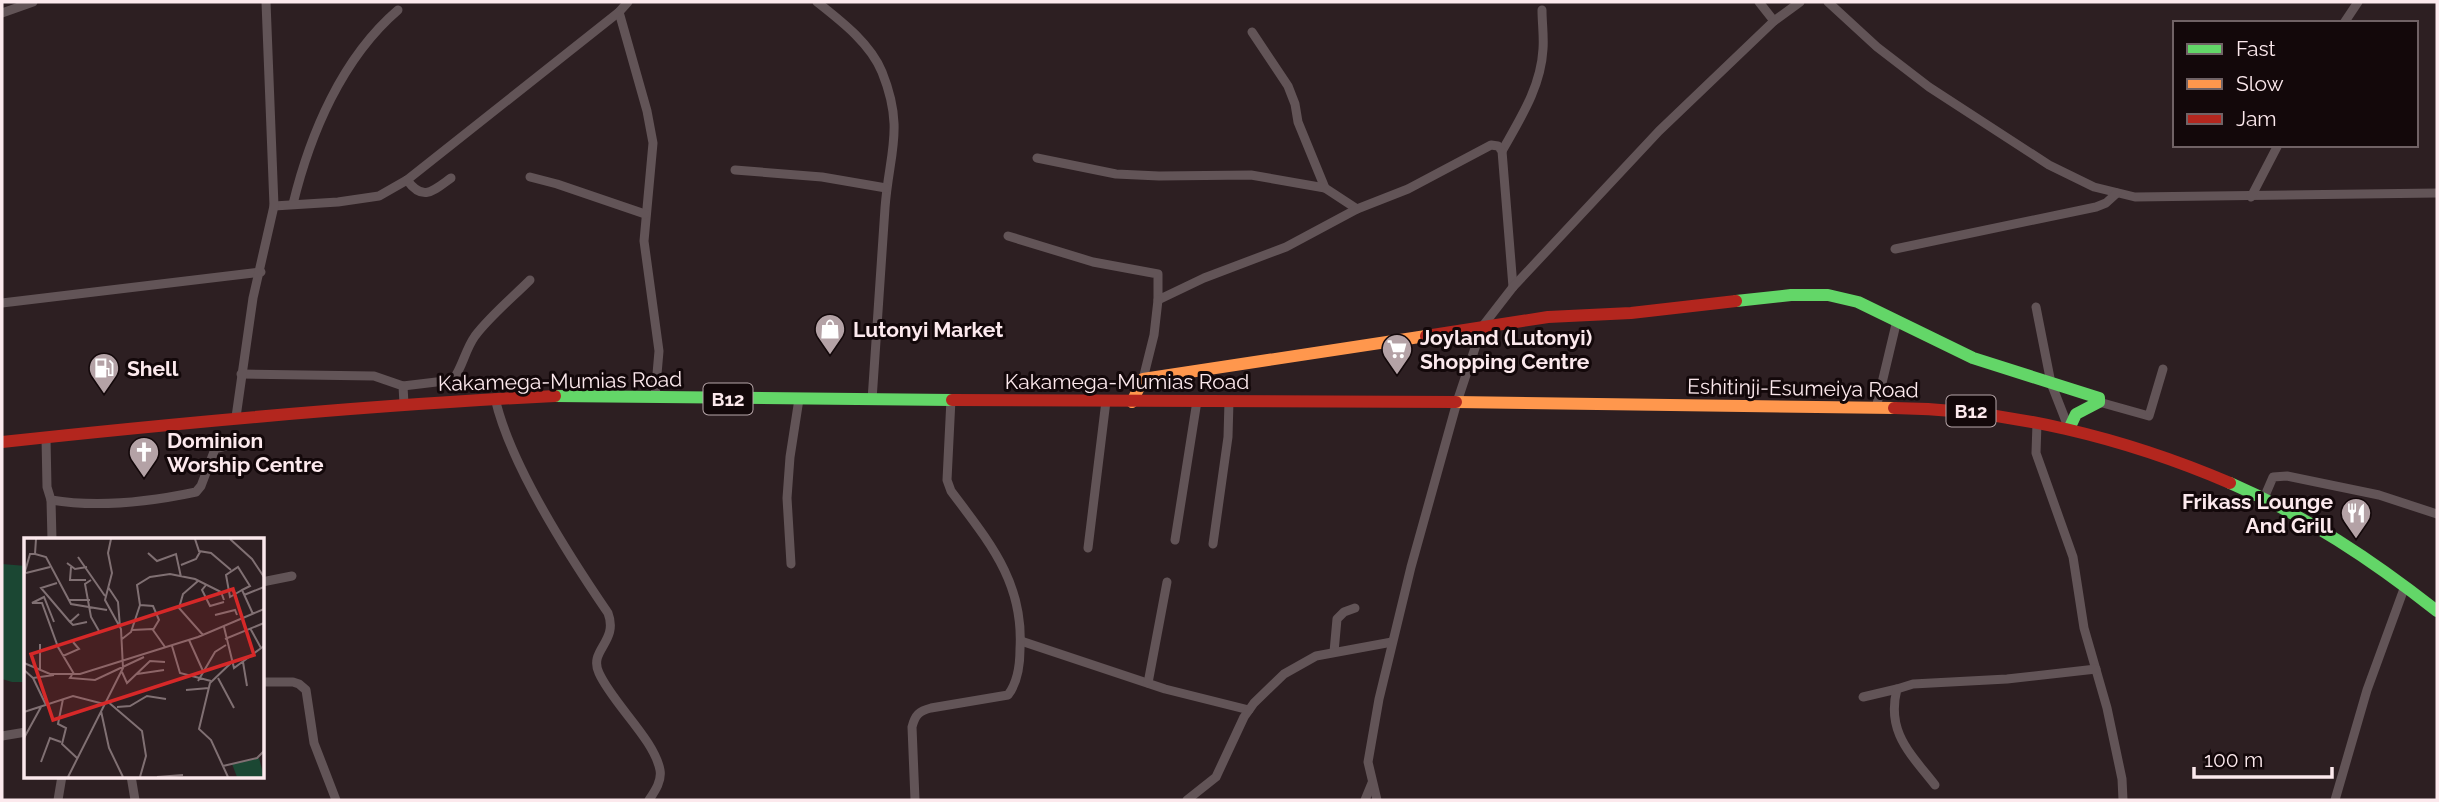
<svg xmlns="http://www.w3.org/2000/svg" width="2439" height="802" font-family="Raleway,sans-serif">
  <style>
    .green { fill: #1b4733 }
    .lines { fill: none; stroke-linecap: round; stroke-linejoin: round }
    .street { stroke: #625457; stroke-width: 9 }
    .fast { stroke: #63d668; stroke-width: 12 }
    .slow { stroke: #ff974d; stroke-width: 12 }
    .jam { stroke: #b3261e; stroke-width: 12 }
    .labels { text-anchor: middle; dominant-baseline: central; stroke-width: 6; stroke-linejoin: round; paint-order: stroke }
    .shield { fill: #13080a; stroke: #b6a6a9; stroke-width: 2 }
    .shield-label { font-size: 19px; font-weight: bold; fill: #fce9ed }
    .poi-label { font-size: 21px; font-weight: bold; fill: #fce9ed; stroke: #13080a; text-anchor: start }
    .street-label { font-size: 21px; fill: #fce9ed; stroke: #13080a }
    .inset-road { fill: none; stroke: #807073; stroke-width: 2 }
    .view { fill: #d62828; fill-opacity: 0.15; stroke: #d62828; stroke-width: 3.5 }
    .inset-edge { fill: none; stroke: #fce9ed; stroke-width: 3.5 }
  </style>
  <rect width="100%" height="100%" fill="#2d1f22"/>
  <polygon class="green" points="2,564 26,566 26,682 12,682 2,679"/>
  <g class="lines">
    <g class="street">
      <path d="M817,2C841,21 870,43 882,72C905,129 889,153 885,208C881,272 876,336 872,400"/>
      <polyline points="1759,2 1774,21"/>
      <polyline points="1828,2 1877,47 1929,87 2049,165 2094,187 2135,197 2437,193"/>
      <polyline points="619,12 647,111 653,143 644,241 659,351 655,397"/>
      <polyline points="2,13 33,2"/>
      <polyline points="2344,23 2358,2"/>
      <polyline points="1252,32 1288,86 1295,104 1298,122 1325,188"/>
      <path d="M1502,151C1520,119 1541,87 1543,49C1544,36 1542,23 1542,10"/>
      <polyline points="1037,158 1116,174 1159,176 1251,175 1325,188 1357,209"/>
      <polyline points="735,170 822,177 886,188"/>
      <polyline points="530,177 557,184 645,214"/>
      <path d="M407,180C423,202 433,191 451,178"/>
      <polyline points="2251,197 2278,145"/>
      <path d="M293,204C310,134 342,58 398,10"/>
      <polyline points="274,206 338,202 379,196 407,180 619,12 628,2"/>
      <polyline points="1008,236 1093,262 1158,274 1158,300 1204,278 1286,247 1357,209 1408,189 1491,145 1498,146 1502,151 1513,287"/>
      <polyline points="1895,249 2096,207 2106,203 2117,193"/>
      <polyline points="2,303 261,272"/>
      <polyline points="2036,307 2051,383 2069,429"/>
      <polyline points="241,374 374,376 403,386 404,404"/>
      <polyline points="1143,379 1154,335 1158,300"/>
      <path d="M403,386L453,380C463,366 465,350 475,336C490,316 512,298 530,280"/>
      <path d="M495,398C510,465 569,556 608,613C619,642 588,650 599,673C613,704 654,739 660,770C662,781 655,791 649,800"/>
      <polyline points="2099,402 2149,416 2163,369"/>
      <polyline points="1876,408 1897,320"/>
      <polyline points="236,417 253,298 274,206 266,2"/>
      <polyline points="2037,423 2036,453 2073,557 2084,628 2107,708 2122,779 2123,800"/>
      <path d="M46,438L47,487L51,500C99,508 149,502 196,492L201,486L215,449L254,439"/>
      <polyline points="2264,498 2273,477 2287,476 2379,495 2437,514"/>
      <polyline points="51,500 52,540"/>
      <polyline points="1175,540 1197,401"/>
      <polyline points="1213,544 1228,437 1229,401"/>
      <polyline points="1088,548 1106,401"/>
      <polyline points="791,564 787,498 790,457 799,399"/>
      <polyline points="262,582 292,576"/>
      <polyline points="1021,641 1165,689 1249,710"/>
      <polyline points="1334,652 1337,619 1344,612 1355,608"/>
      <polyline points="262,682 293,682 299,684 306,690 314,743 336,800"/>
      <polyline points="1148,683 1167,582"/>
      <polyline points="1863,697 1897,689"/>
      <polyline points="2,736 26,732"/>
      <polyline points="131,776 135,800"/>
      <path d="M1935,785C1910,753 1886,732 1897,689L1913,684L2007,679L2096,669"/>
      <polyline points="58,800 62,776"/>
      <path d="M915,800L912,727C915,715 919,711 931,708L1008,695C1018,682 1020,665 1020,649C1024,582 989,542 951,491L947,480L951,399"/>
      <polyline points="1187,800 1216,777 1244,717 1254,703 1284,674 1316,656 1392,642"/>
      <polyline points="1365,800 1372,783"/>
      <polyline points="1377,800 1368,762 1379,699 1411,567 1457,402 1482,327 1513,287 1659,131 1774,21 1800,2"/>
      <polyline points="2335,800 2367,690 2405,586"/>
    </g>
    <g class="fast">
      <polyline points="1736,301 1791,295 1828,295 1858,302 1973,358 2099,398 2099,402 2076,414 2069,429"/>
      <polyline points="555,396 952,400"/>
      <path d="M2230,483C2306,516 2372,560 2437,611"/>
    </g>
    <g class="slow">
      <polyline points="1132,402 1143,379 1426,336"/>
      <polyline points="1456,402 1894,408"/>
    </g>
    <g class="jam">
      <polyline points="1426,336 1548,317 1631,313 1736,301"/>
      <polyline points="952,400 1456,402"/>
      <path d="M1894,408C2009,409 2125,438 2230,483"/>
      <path d="M2,442C187,422 369,405 555,396"/>
    </g>
  </g>
  <defs>
    <g id="shop-pin" transform="scale(1.575)"><path d="M0 17L-7.5 6A9.5 9.5 0 1 1 7.5 6Z" fill="#b4a2a6" stroke="#13080a"/><path d="M-5-2.5h2.3a2.7 3.5 0 0 1 5.4 0H5L5.5 6h-11ZM-1.5-2.5h3a1.5 2.3 0 0 0-3 0Z" fill="#fff"/></g>
    <g id="supermarket-pin" transform="scale(1.575)"><path d="M0 17L-7.5 6A9.5 9.5 0 1 1 7.5 6Z" fill="#b4a2a6" stroke="#13080a"/><path d="M-6-5.5h2.5l.6 2H6L4.5 2H-2.5L-4.4-4H-6ZM-1.5 3.2a1.3 1.3 0 1 0 .1 0ZM3 3.2a1.3 1.3 0 1 0 .1 0Z" fill="#fff"/></g>
    <g id="fuel-pin" transform="scale(1.575)"><path d="M0 17L-7.5 6A9.5 9.5 0 1 1 7.5 6Z" fill="#b4a2a6" stroke="#13080a"/><path d="M-5.5-6h7V0h2V4h1.3V-2.5L3-4.5l.8-.8L6-3V5H2.5V1h-1V6h-7ZM-4.2-4.7v3.2H.2V-4.7Z" fill="#fff"/></g>
    <g id="church-pin" transform="scale(1.575)"><path d="M0 17L-7.5 6A9.5 9.5 0 1 1 7.5 6Z" fill="#b4a2a6" stroke="#13080a"/><path d="M-1.2-6h2.4v3.5h3.3v2.4h-3.3V6h-2.4V-.1h-3.3v-2.4h3.3Z" fill="#fff"/></g>
    <g id="restaurant-pin" transform="scale(1.575)"><path d="M0 17L-7.5 6A9.5 9.5 0 1 1 7.5 6Z" fill="#b4a2a6" stroke="#13080a"/><path d="M-5-6h1v4h1v-4h1v4h1v-4h1v5L-1.5 .5V6h-2V.5L-5-1ZM5-6V6H3V1.5H1.5Q1.5-4 5-6Z" fill="#fff"/></g>
  </defs>
  <g fill-rule="evenodd">
    <use href="#shop-pin" x="830" y="329"/>
    <use href="#supermarket-pin" x="1397" y="349"/>
    <use href="#fuel-pin" x="104" y="368"/>
    <use href="#church-pin" x="144" y="452"/>
    <use href="#restaurant-pin" x="2356" y="513"/>
  </g>
  <g class="labels">
    <g class="shield">
      <rect x="703.5" y="383.5" width="49" height="31" rx="5"/>
      <rect x="1946.5" y="395.5" width="49" height="31" rx="5"/>
    </g>
    <g class="shield-label">
      <text x="728" y="399">B12</text>
      <text x="1971" y="411">B12</text>
    </g>
    <g class="poi-label">
      <text x="853" y="329">Lutonyi Market</text>
      <text x="1420" y="337">Joyland (Lutonyi)<tspan x="1420" dy="24">Shopping Centre</tspan></text>
      <text x="127" y="368">Shell</text>
      <text x="167" y="440">Dominion<tspan x="167" dy="24">Worship Centre</tspan></text>
      <text x="2333" y="501" text-anchor="end">Frikass Lounge<tspan x="2333" dy="24">And Grill</tspan></text>
    </g>
    <g class="street-label">
      <text transform="translate(560 381) rotate(-1)">Kakamega-Mumias Road</text>
      <text x="1127" y="381">Kakamega-Mumias Road</text>
      <text transform="translate(1803 388) rotate(1)">Eshitinji-Esumeiya Road</text>
    </g>
  </g>
  <g transform="translate(24 538)">
    <rect width="240" height="240" fill="#2d1f22"/>
    <path d="M235,220L240,239H213L208,226Z" fill="#1b4733"/>
    <path class="inset-road" d="M12,1L11,16L22,19L47,66L83,72M171,1L175,13L187,15L207,32M206,1L228,21L240,39M124,15L133,23L152,16L157,39M54,19L81,58M43,25L51,31L63,29M157,27L172,21L176,14M47,29L46,42H62M2,35L26,29M0,37L6,16H11M67,42L61,46L67,79L75,93M174,43L159,56L155,70L179,97M33,45L17,50L46,84M182,47L178,52L186,68L200,64M84,49L94,64L96,89M218,52L206,59L202,37L214,29L226,48L218,52L229,76M220,57L240,49M44,62H66M116,67L129,68L135,82L129,92L141,109M55,76L46,84L49,87L63,84M191,77L211,72L213,77M30,84L20,59L8,65H18L34,109L50,136M200,89L210,130L240,108M226,90L237,110M108,92L129,91M98,101L107,94L116,67L113,47L126,39L146,36L171,41L197,54L200,62M201,101L240,85M165,102L179,133M148,108L156,135L187,143M39,118L55,111L49,104M219,124L223,148M0,125L26,136H56L174,99L240,71M0,132L9,140L30,137M16,132V106M98,134L103,145L126,123L141,124M113,136L140,132M48,137L46,140L71,142L120,119M9,140L22,167M194,140L210,170M174,143L191,114L202,107M162,152L185,150M39,161L34,186L42,190L38,206L53,220M83,163L118,193L122,218L116,239M93,169L106,168L123,158L142,161M77,173L85,210L99,239M0,174L49,158L80,166M0,200L17,169M17,224L26,200L37,204M199,228L233,220L240,213M44,239L99,130L97,91L81,62L88,35L84,15L87,1M133,239L159,237M204,239L187,202L175,191L186,145L208,124"/>
    <path class="view" d="M209,51L230,117L29,182L7,116Z"/>
    <rect width="240" height="240" class="inset-edge"/>
  </g>
  <rect width="2439" height="802" fill="none" stroke="#fce9ed" stroke-width="7"/>
  <rect x="2173" y="21" width="245" height="126" fill="#13080a" stroke="#706265" stroke-width="2"/>
  <rect x="2187" y="44" width="35" height="10" fill="#63d668" stroke="#706265" stroke-width="2"/>
  <text x="2236" y="56" font-size="21" fill="#fce9ed">Fast</text>
  <rect x="2187" y="79" width="35" height="10" fill="#ff974d" stroke="#706265" stroke-width="2"/>
  <text x="2236" y="91" font-size="21" fill="#fce9ed">Slow</text>
  <rect x="2187" y="114" width="35" height="10" fill="#b3261e" stroke="#706265" stroke-width="2"/>
  <text x="2236" y="126" font-size="21" fill="#fce9ed">Jam</text>
  <path d="M2194 767v10h138v-10" fill="none" stroke="#fce9ed" stroke-width="3.5"/>
  <text x="2204" y="767" font-size="21" fill="#fce9ed" stroke="#13080a" stroke-width="5" paint-order="stroke">100 m</text>
</svg>
